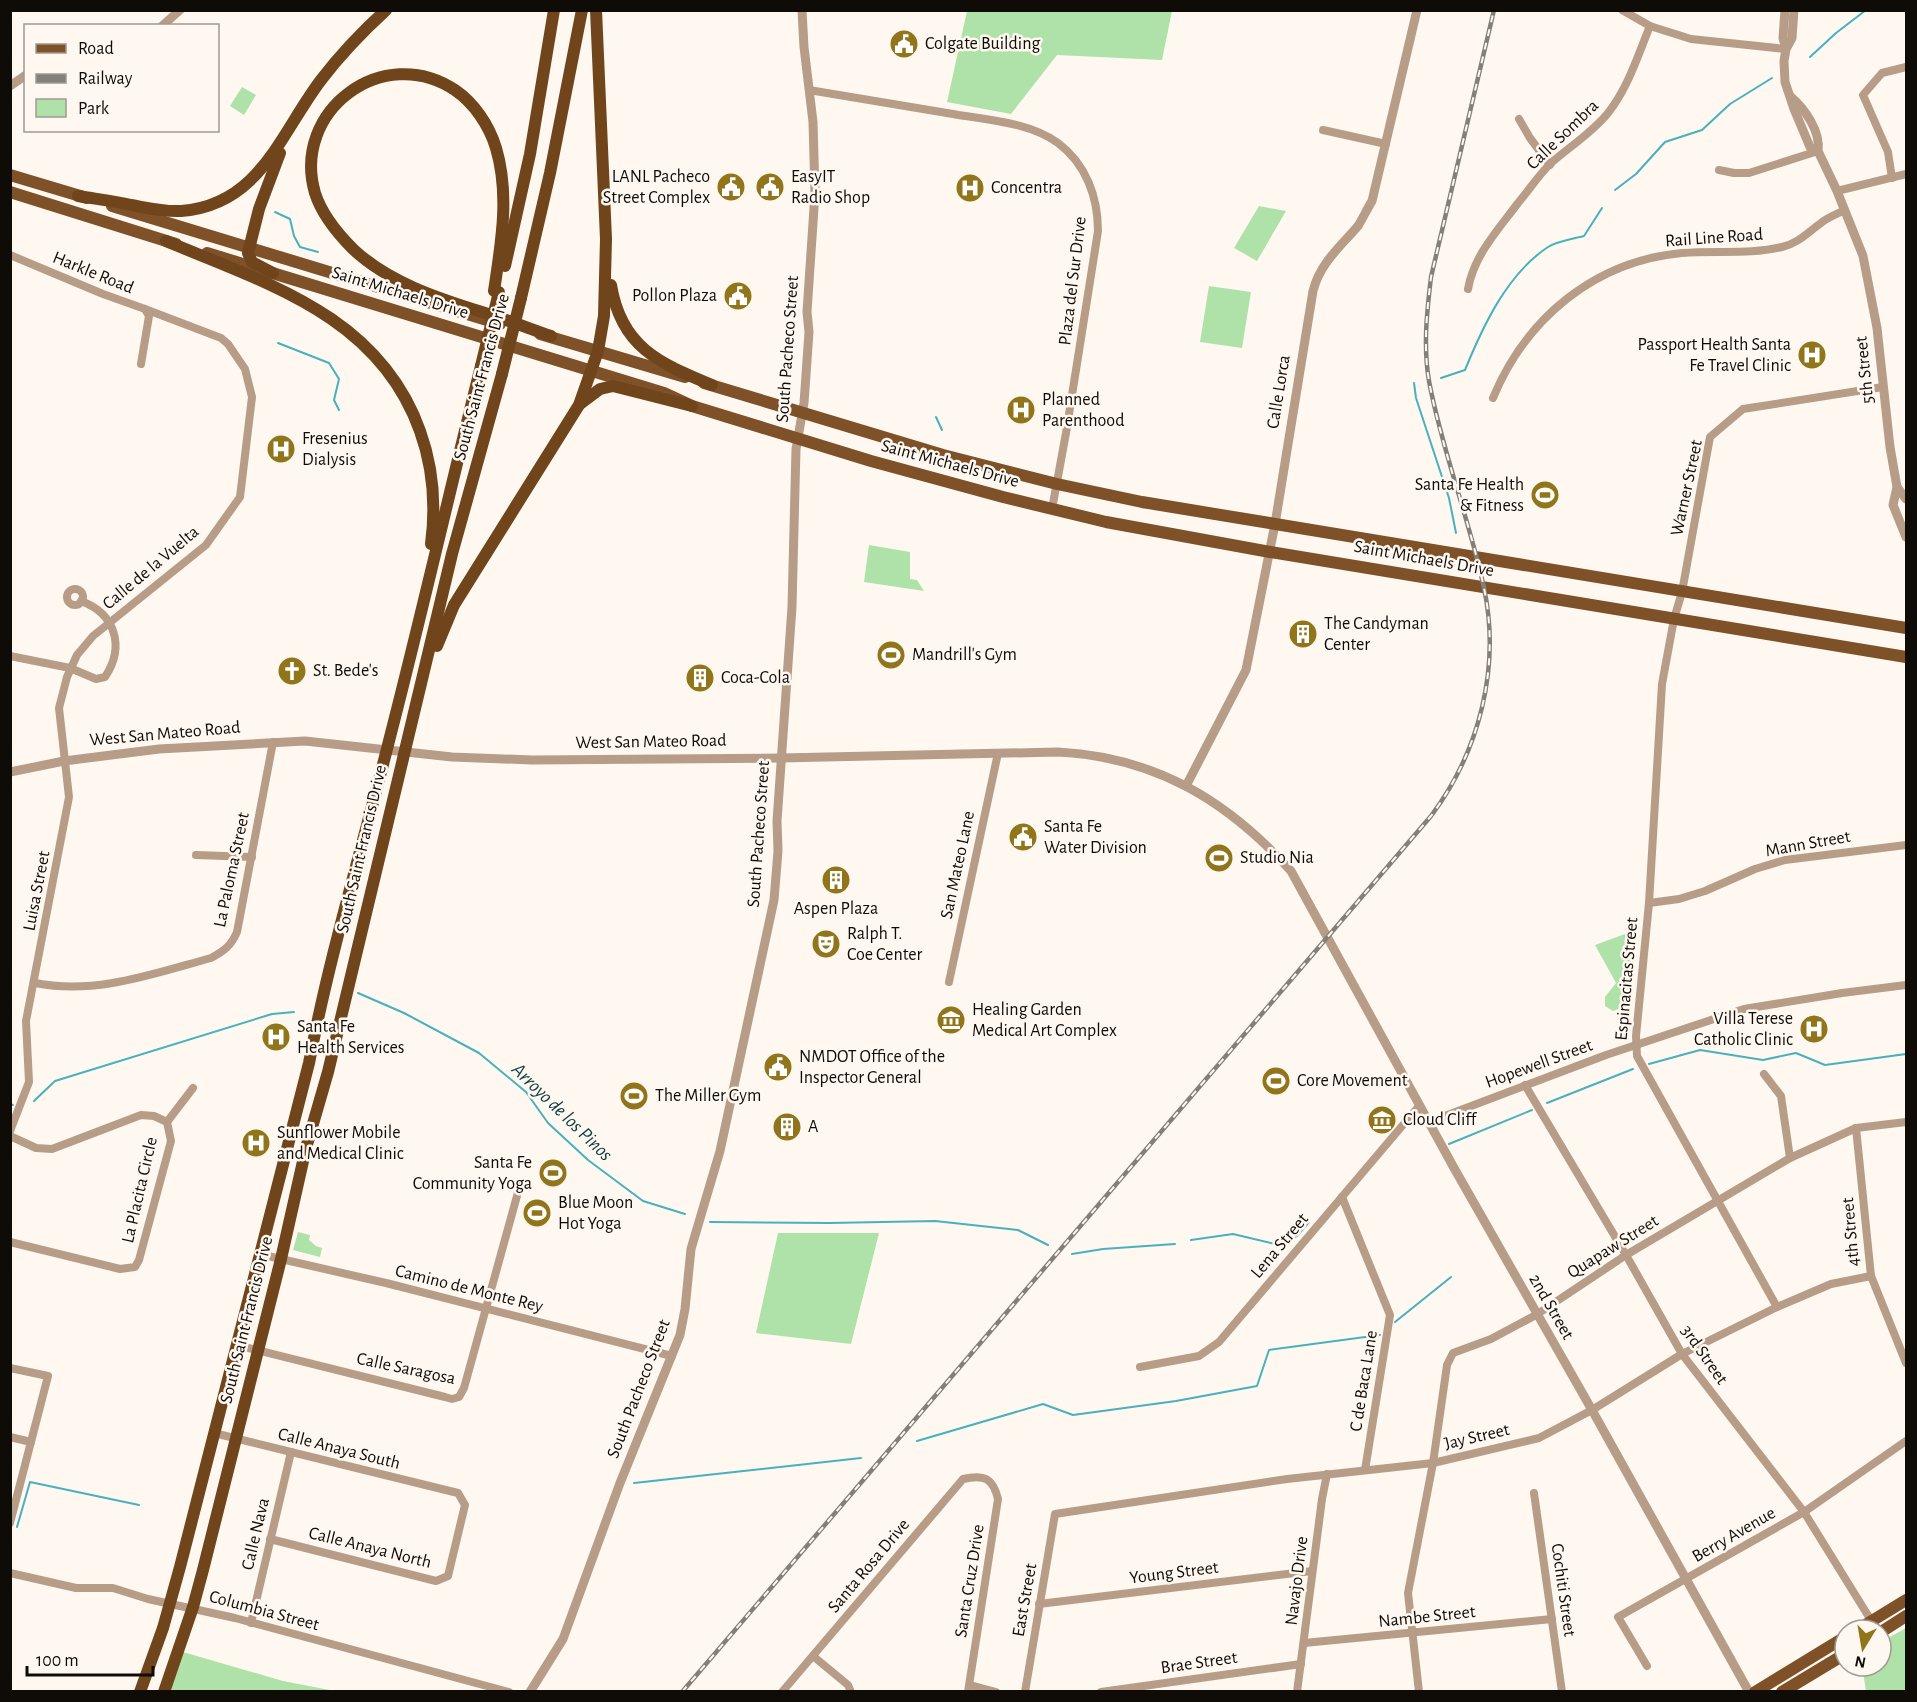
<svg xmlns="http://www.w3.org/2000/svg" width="1917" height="1702" font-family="'Alegreya Sans',sans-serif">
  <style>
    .green { fill: #afe2a9 }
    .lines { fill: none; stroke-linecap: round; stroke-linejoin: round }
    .stream { stroke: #48b1bd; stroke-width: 2 }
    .minor { stroke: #b79d88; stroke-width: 8 }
    .tertiary { stroke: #b79d88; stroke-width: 9 }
    .primary { stroke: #7e5128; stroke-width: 12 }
    .trunk { stroke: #70451c; stroke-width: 12 }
    .rail-casing { stroke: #837f79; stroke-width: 4.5 }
    .rail { stroke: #fef8f0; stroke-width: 2; stroke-dasharray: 7; stroke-linecap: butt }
    .trunk-bridge { stroke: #70451c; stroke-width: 12 }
    .labels { text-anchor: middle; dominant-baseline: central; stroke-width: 5; stroke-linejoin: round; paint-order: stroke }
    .poi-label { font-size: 18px; fill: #0f0c08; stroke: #fef8f0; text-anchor: start }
    .street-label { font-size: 18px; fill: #0f0c08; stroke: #fef8f0 }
    .water-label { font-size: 20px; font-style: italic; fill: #0d3e43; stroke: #fef8f0 }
  </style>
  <rect width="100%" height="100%" fill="#fef8f0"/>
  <g class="green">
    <polygon points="967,11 967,10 1172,11 1162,60 1057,55 1011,114 947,102"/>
    <polygon points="242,87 256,95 244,115 230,106"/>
    <polygon points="1259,206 1286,211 1257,261 1234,248"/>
    <polygon points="1209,286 1251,292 1242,348 1200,342"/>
    <polygon points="869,545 910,552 910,579 917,580 924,591 864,582"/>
    <polygon points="1633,931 1631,981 1621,1008 1613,1011 1605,1006 1605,997 1616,983 1595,945"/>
    <polygon points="298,1232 310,1235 309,1240 316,1246 322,1248 320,1257 293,1250"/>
    <polygon points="778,1233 879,1233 851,1344 756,1333"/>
    <polygon points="1906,1628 1906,1691 1866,1691 1862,1666 1881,1666 1881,1642"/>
    <polygon points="183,1652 283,1681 335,1691 169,1692"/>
  </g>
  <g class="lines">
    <g class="stream">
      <polyline points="1810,57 1836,33 1866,10"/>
      <polyline points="1615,190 1636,174 1665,142 1702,130 1730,104 1772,78"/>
      <polyline points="275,212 290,219 294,236 300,247 318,252"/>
      <polyline points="278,343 329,363 339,379 334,400 339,410"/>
      <path d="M1441,378L1465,370C1483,326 1507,274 1548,247C1558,241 1573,239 1584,236L1602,208"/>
      <polyline points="1414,383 1416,398 1449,498 1456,533"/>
      <polyline points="936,417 942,430"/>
      <polyline points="358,993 404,1013 479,1053 526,1092 548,1123 588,1160 643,1201 685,1214"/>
      <polyline points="1649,1064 1700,1050 1763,1060 1796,1053 1825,1065 1906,1054"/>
      <polyline points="34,1101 55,1081 272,1014 294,1012"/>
      <polyline points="1547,1103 1633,1069"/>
      <polyline points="10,1104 13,1105"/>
      <polyline points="1449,1144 1532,1110"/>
      <polyline points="710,1222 830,1223 935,1221 1018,1230 1048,1245"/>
      <polyline points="1191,1240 1233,1234 1275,1244 1297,1236 1309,1222"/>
      <polyline points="1072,1254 1103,1249 1175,1244"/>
      <polyline points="1395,1322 1451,1277"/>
      <polyline points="917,1441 1043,1404 1073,1415 1176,1401 1257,1386 1269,1350 1380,1335"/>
      <polyline points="634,1483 861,1458"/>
      <polyline points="17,1527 30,1482 139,1505"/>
    </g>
    <g class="minor">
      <polyline points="1622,10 1650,26 1691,39 1786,49"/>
      <path d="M809,90C857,98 905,106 953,114C987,120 1029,122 1058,143C1086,164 1098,197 1098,231L1066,433L1052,509"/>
      <polyline points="1519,119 1530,138 1550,165"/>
      <polyline points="1323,130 1386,144"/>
      <polyline points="1719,170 1734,173 1749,173 1818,151"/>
      <polyline points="1892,178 1888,152 1863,95 1882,73 1906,67"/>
      <polyline points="1837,191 1906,174"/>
      <polyline points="10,255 103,294 145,309 149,316 141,364"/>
      <path d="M1468,289C1474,255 1498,230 1518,203C1529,190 1538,176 1550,164C1569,147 1592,133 1608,113C1628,88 1638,55 1650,26"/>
      <path d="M1493,398C1526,318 1595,261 1682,253C1716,250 1750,255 1782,247C1799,243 1808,232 1821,223C1828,217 1837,214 1845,210"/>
      <circle cx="75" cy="597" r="8"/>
      <path d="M10,656L70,668L96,679L105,677C125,647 116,614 81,601"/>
      <polyline points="196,855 252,857"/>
      <polyline points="1649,903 1679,899 1705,891 1755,869 1785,860 1906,845"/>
      <polyline points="949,982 998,753"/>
      <path d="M35,983C96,995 152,974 211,958C224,951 231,946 237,932L273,742"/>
      <polyline points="1764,1074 1781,1096 1790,1158"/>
      <polyline points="1525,1085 1626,1255 1682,1354 1804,1512 1877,1630"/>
      <polyline points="167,1122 193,1088"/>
      <polyline points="1429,1122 1606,1055 1744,1009 1842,993 1906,985"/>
      <polyline points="1856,1128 1871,1276 1906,1363"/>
      <polyline points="10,1131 29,1082 26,1021 69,797 59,708 67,677 77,655 93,636 206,545 240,497 252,397 245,369 228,344 221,338 145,309"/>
      <polyline points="10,1136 36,1148 52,1149 141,1115 154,1116 167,1122 171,1141 139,1260 135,1267 120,1269 10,1242"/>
      <polyline points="1342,1197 1390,1315 1365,1470"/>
      <polyline points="259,1254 386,1283 672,1356"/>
      <polyline points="1777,1307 1637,1056 1636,1036 1649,903 1662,684 1674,619 1682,592 1710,437 1743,409 1883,387"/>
      <polyline points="236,1345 445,1397 452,1399 459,1397 464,1388 520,1185"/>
      <polyline points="1140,1367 1199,1356 1219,1342 1419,1106"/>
      <polyline points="10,1368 48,1376 10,1523"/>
      <polyline points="214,1433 458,1493 465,1505 448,1576 436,1581 270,1539"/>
      <polyline points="10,1437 31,1442"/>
      <polyline points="1534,1493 1562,1692"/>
      <polyline points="10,1573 76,1588 113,1588 148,1599 235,1618 509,1692"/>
      <polyline points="1039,1604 1312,1571"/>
      <polyline points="251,1623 291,1452"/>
      <polyline points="1304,1643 1552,1619"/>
      <polyline points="813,1656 848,1685 851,1692"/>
      <polyline points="1647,1666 1618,1617 1804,1512 1906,1441"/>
      <polyline points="970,1685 996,1692"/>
      <path d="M782,1692L963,1479C984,1474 993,1478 998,1499L968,1692"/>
      <polyline points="1025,1692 1055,1514 1287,1479 1433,1463 1539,1438 1592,1410 1682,1354 1777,1307 1831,1284 1871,1276"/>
      <polyline points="1101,1692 1301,1664"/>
      <polyline points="1297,1692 1322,1499 1327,1474"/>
      <polyline points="1419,1692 1408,1593 1433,1463 1447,1365 1453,1353 1491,1339 1536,1315 1626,1255 1790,1158 1856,1128 1906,1122"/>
    </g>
    <g class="tertiary">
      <polyline points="1785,10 1783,38 1786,49"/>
      <polyline points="1794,10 1792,38 1786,49 1784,61 1785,82 1794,109 1810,147 1818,151 1837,191 1863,256 1877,328 1890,447 1897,487 1893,505 1906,537"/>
      <polyline points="162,26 180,10"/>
      <polyline points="10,86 26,75"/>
      <path d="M1791,97C1805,109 1821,132 1818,151"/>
      <polyline points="1897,487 1906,499"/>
      <path d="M10,772L64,761L159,749L305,741L452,757L532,760L781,758L1058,752C1155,757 1227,800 1291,871L1454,1168L1592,1410L1749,1692"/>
      <path d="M1186,786L1246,670L1275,524L1313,291C1320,263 1340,247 1358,226C1363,218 1367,209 1372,201L1417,10"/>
      <polyline points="530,1692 563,1639 620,1483 680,1335 685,1309 691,1249 720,1151 774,900 778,851 777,821 792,607 796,449 804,403 809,332 807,312 815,193 813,122 804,47 802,10"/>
    </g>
    <g class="primary">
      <polyline points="10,175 87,198"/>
      <polyline points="10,192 176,244"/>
      <polyline points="112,206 500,324"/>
      <polyline points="207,253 664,393 692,406 871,461 1003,497 1106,522 1270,552 1906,657"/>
      <polyline points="540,334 685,377"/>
      <polyline points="704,383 943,455 1057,484 1142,502 1906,628"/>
      <polyline points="1857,1630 1906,1600"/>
      <polyline points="1881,1632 1906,1616"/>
      <polyline points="1755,1692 1845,1637"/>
      <polyline points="1782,1692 1845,1654"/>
    </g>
    <g class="trunk">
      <path d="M78,196C96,199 114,201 131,205C148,208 163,212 181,211C260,205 280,134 321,80C340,55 362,32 386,10"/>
      <path d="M166,241C268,284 379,316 420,431C433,467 436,506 431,544"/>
      <polyline points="505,266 530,154 554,10"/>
      <polyline points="273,273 252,262 248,253 259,209 280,153"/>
      <path d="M611,285C621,347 659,363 712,385"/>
      <path d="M494,291C501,244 510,195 496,148C489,125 474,103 455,90C383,42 291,111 315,193C322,215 337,233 353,249C388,282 437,298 482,312C505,319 528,328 551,336"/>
      <polyline points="521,298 550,173 582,10"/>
      <polyline points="580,404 600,389 613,386 692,406"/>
      <polyline points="437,646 454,605 579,405 598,351 604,316 606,239 596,10"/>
      <path d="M140,1692L163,1628L180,1567L309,1063C330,953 363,845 390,737C422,613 450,489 481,366"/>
      <polyline points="164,1692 193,1607 203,1570 281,1259 306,1148 328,1072 452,554 502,374"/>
    </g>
    <g class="rail-casing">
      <path id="rail" d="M682,1692L1431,816C1479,752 1501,668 1484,588C1469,518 1442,451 1429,381C1423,346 1427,311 1431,277L1494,10"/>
    </g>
    <use href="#rail" class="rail"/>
    <g class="trunk-bridge">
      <polyline points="481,366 499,292"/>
      <polyline points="502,374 521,298"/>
    </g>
  </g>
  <defs>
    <g id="civic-disc" transform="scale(1.5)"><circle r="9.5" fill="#91751b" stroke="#fef8f0"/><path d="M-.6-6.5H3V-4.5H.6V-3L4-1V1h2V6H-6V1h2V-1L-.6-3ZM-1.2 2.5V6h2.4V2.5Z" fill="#fff"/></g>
    <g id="hospital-disc" transform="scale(1.5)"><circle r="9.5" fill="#91751b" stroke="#fef8f0"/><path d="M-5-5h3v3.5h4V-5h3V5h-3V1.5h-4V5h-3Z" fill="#fff"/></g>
    <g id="stadium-disc" transform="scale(1.5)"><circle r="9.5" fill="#91751b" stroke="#fef8f0"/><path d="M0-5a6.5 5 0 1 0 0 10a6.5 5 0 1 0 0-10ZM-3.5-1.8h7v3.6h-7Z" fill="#fff"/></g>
    <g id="building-disc" transform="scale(1.5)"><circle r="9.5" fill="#91751b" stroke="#fef8f0"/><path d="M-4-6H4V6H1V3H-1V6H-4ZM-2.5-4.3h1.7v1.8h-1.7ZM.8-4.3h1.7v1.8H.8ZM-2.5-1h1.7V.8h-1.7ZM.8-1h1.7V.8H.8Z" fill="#fff"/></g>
    <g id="church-disc" transform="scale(1.5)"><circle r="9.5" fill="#91751b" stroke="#fef8f0"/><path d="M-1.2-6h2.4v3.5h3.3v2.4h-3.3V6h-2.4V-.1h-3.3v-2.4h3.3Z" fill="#fff"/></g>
    <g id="theatre-disc" transform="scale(1.5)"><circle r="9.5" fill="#91751b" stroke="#fef8f0"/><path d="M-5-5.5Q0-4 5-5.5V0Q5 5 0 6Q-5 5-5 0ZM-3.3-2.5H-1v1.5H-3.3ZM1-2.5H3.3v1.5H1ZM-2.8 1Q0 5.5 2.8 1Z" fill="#fff"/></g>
    <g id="museum-disc" transform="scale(1.5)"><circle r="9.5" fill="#91751b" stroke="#fef8f0"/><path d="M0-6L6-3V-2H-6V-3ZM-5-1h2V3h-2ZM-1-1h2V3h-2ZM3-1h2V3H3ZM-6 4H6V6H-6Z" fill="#fff"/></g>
  </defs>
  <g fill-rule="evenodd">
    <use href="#civic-disc" x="904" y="44"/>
    <use href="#civic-disc" x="731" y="187"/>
    <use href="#civic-disc" x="770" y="187"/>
    <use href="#hospital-disc" x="970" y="188"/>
    <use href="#civic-disc" x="738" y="296"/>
    <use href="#hospital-disc" x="1812" y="355"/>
    <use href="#hospital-disc" x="1021" y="410"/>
    <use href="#hospital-disc" x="281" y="449"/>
    <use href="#stadium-disc" x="1545" y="495"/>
    <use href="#building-disc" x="1303" y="634"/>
    <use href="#stadium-disc" x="891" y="655"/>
    <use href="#church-disc" x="292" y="671"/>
    <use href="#building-disc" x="700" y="678"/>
    <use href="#civic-disc" x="1023" y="837"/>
    <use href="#stadium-disc" x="1219" y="858"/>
    <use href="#building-disc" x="836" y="880"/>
    <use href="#theatre-disc" x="826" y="944"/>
    <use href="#museum-disc" x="951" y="1020"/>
    <use href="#hospital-disc" x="1814" y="1029"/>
    <use href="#hospital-disc" x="276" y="1037"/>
    <use href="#civic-disc" x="778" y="1067"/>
    <use href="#stadium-disc" x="1276" y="1081"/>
    <use href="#stadium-disc" x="634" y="1096"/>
    <use href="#museum-disc" x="1382" y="1120"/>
    <use href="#building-disc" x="787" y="1127"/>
    <use href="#hospital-disc" x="256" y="1143"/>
    <use href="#stadium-disc" x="553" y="1173"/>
    <use href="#stadium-disc" x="537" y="1213"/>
  </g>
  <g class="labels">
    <g class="poi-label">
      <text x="925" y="44">Colgate Building</text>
      <text x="710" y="177" text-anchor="end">LANL Pacheco<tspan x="710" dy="21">Street Complex</tspan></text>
      <text x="791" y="177">EasyIT<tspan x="791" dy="21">Radio Shop</tspan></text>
      <text x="991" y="188">Concentra</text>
      <text x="717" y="296" text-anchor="end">Pollon Plaza</text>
      <text x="1791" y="345" text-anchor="end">Passport Health Santa<tspan x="1791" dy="21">Fe Travel Clinic</tspan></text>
      <text x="1042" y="400">Planned<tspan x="1042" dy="21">Parenthood</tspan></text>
      <text x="302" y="439">Fresenius<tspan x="302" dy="21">Dialysis</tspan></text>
      <text x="1524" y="485" text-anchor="end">Santa Fe Health<tspan x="1524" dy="21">&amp; Fitness</tspan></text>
      <text x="1324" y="624">The Candyman<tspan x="1324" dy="21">Center</tspan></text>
      <text x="912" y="655">Mandrill's Gym</text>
      <text x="313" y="671">St. Bede's</text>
      <text x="721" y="678">Coca-Cola</text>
      <text x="1044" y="827">Santa Fe<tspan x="1044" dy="21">Water Division</tspan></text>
      <text x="1240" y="858">Studio Nia</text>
      <text x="836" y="909" text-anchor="middle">Aspen Plaza</text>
      <text x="847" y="934">Ralph T.<tspan x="847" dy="21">Coe Center</tspan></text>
      <text x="972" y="1010">Healing Garden<tspan x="972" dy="21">Medical Art Complex</tspan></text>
      <text x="1793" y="1019" text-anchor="end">Villa Terese<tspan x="1793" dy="21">Catholic Clinic</tspan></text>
      <text x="297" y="1027">Santa Fe<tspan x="297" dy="21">Health Services</tspan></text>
      <text x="799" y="1057">NMDOT Office of the<tspan x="799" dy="21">Inspector General</tspan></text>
      <text x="1297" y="1081">Core Movement</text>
      <text x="655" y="1096">The Miller Gym</text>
      <text x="1403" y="1120">Cloud Cliff</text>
      <text x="808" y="1127">A</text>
      <text x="277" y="1133">Sunflower Mobile<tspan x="277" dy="21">and Medical Clinic</tspan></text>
      <text x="532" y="1163" text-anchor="end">Santa Fe<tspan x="532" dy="21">Community Yoga</tspan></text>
      <text x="558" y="1203">Blue Moon<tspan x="558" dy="21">Hot Yoga</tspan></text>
    </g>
    <g class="street-label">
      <text transform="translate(1563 135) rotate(-44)">Calle Sombra</text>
      <text transform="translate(1714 238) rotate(-4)">Rail Line Road</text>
      <text transform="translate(93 273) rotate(22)">Harkle Road</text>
      <text transform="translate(1073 281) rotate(-83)">Plaza del Sur Drive</text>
      <text transform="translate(400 293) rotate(17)">Saint Michaels Drive</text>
      <text transform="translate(788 349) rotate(-86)">South Pacheco Street</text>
      <text transform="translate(1865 370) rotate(-96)">5th Street</text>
      <text transform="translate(482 377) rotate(-75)">South Saint Francis Drive</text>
      <text transform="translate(1279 392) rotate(-81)">Calle Lorca</text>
      <text transform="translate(950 464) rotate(15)">Saint Michaels Drive</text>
      <text transform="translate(1687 488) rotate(-78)">Warner Street</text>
      <text transform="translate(1424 559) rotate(10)">Saint Michaels Drive</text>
      <text transform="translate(151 568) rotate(-40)">Calle de la Vuelta</text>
      <text transform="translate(165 734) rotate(-5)">West San Mateo Road</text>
      <text transform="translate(651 742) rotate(-1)">West San Mateo Road</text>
      <text transform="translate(759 834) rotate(-86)">South Pacheco Street</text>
      <text transform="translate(1808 844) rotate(-10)">Mann Street</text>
      <text transform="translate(362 849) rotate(-77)">South Saint Francis Drive</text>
      <text transform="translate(958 865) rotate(-78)">San Mateo Lane</text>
      <text transform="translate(232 870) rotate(-78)">La Paloma Street</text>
      <text transform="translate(37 891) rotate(-79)">Luisa Street</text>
      <text transform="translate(1627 979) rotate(-85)">Espinacitas Street</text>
      <text transform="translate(1539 1064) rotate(-20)">Hopewell Street</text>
      <text transform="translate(140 1190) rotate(-77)">La Placita Circle</text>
      <text transform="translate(1851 1232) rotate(-95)">4th Street</text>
      <text transform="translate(1280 1246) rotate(-50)">Lena Street</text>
      <text transform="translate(1613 1247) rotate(-32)">Quapaw Street</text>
      <text transform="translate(469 1289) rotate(14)">Camino de Monte Rey</text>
      <text transform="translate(1551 1307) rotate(60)">2nd Street</text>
      <text transform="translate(247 1320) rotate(-76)">South Saint Francis Drive</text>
      <text transform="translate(1704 1355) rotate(55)">3rd Street</text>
      <text transform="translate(406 1369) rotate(12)">Calle Saragosa</text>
      <text transform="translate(1364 1381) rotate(-81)">C de Baca Lane</text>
      <text transform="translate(639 1389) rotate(-69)">South Pacheco Street</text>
      <text transform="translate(1477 1437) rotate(-13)">Jay Street</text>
      <text transform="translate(339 1449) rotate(14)">Calle Anaya South</text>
      <text transform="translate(256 1534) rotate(-77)">Calle Nava</text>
      <text transform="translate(1734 1535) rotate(-30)">Berry Avenue</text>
      <text transform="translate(370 1548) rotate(14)">Calle Anaya North</text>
      <text transform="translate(869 1566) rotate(-50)">Santa Rosa Drive</text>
      <text transform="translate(1174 1573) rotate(-7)">Young Street</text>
      <text transform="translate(970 1581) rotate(-81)">Santa Cruz Drive</text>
      <text transform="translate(1297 1581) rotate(-83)">Navajo Drive</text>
      <text transform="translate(1563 1590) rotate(82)">Cochiti Street</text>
      <text transform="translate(1025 1600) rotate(-80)">East Street</text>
      <text transform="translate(264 1611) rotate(15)">Columbia Street</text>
      <text transform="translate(1427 1617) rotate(-6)">Nambe Street</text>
      <text transform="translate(1199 1663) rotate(-8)">Brae Street</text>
    </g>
    <g class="water-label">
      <text transform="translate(562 1112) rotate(44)">Arroyo de los Pinos</text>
    </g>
  </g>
  <rect width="1917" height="1702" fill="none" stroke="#0f0c08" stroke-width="24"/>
  <rect x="24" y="24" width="195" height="108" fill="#fef8f0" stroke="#9e9a93" stroke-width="1.5"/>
  <rect x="36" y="44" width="30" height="9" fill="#7e5128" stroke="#9e9a93" stroke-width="1.5"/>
  <text x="78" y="54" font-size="18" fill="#0f0c08">Road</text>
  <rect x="36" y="74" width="30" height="9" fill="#837f79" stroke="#9e9a93" stroke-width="1.5"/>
  <text x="78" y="84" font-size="18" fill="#0f0c08">Railway</text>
  <rect x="36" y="99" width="30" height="18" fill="#afe2a9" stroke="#9e9a93" stroke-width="1.5"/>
  <text x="78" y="114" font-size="18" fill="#0f0c08">Park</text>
  <g transform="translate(1863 1648) rotate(191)"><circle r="28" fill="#fef8f0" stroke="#9e9a93" stroke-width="1.5"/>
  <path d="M0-4.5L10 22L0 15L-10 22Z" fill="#91751b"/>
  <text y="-9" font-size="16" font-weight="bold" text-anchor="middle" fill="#0f0c08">N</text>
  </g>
  <path d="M27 1666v9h126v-9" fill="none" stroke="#0f0c08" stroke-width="3"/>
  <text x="36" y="1666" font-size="18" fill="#0f0c08" stroke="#fef8f0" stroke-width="4.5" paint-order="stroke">100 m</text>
</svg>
